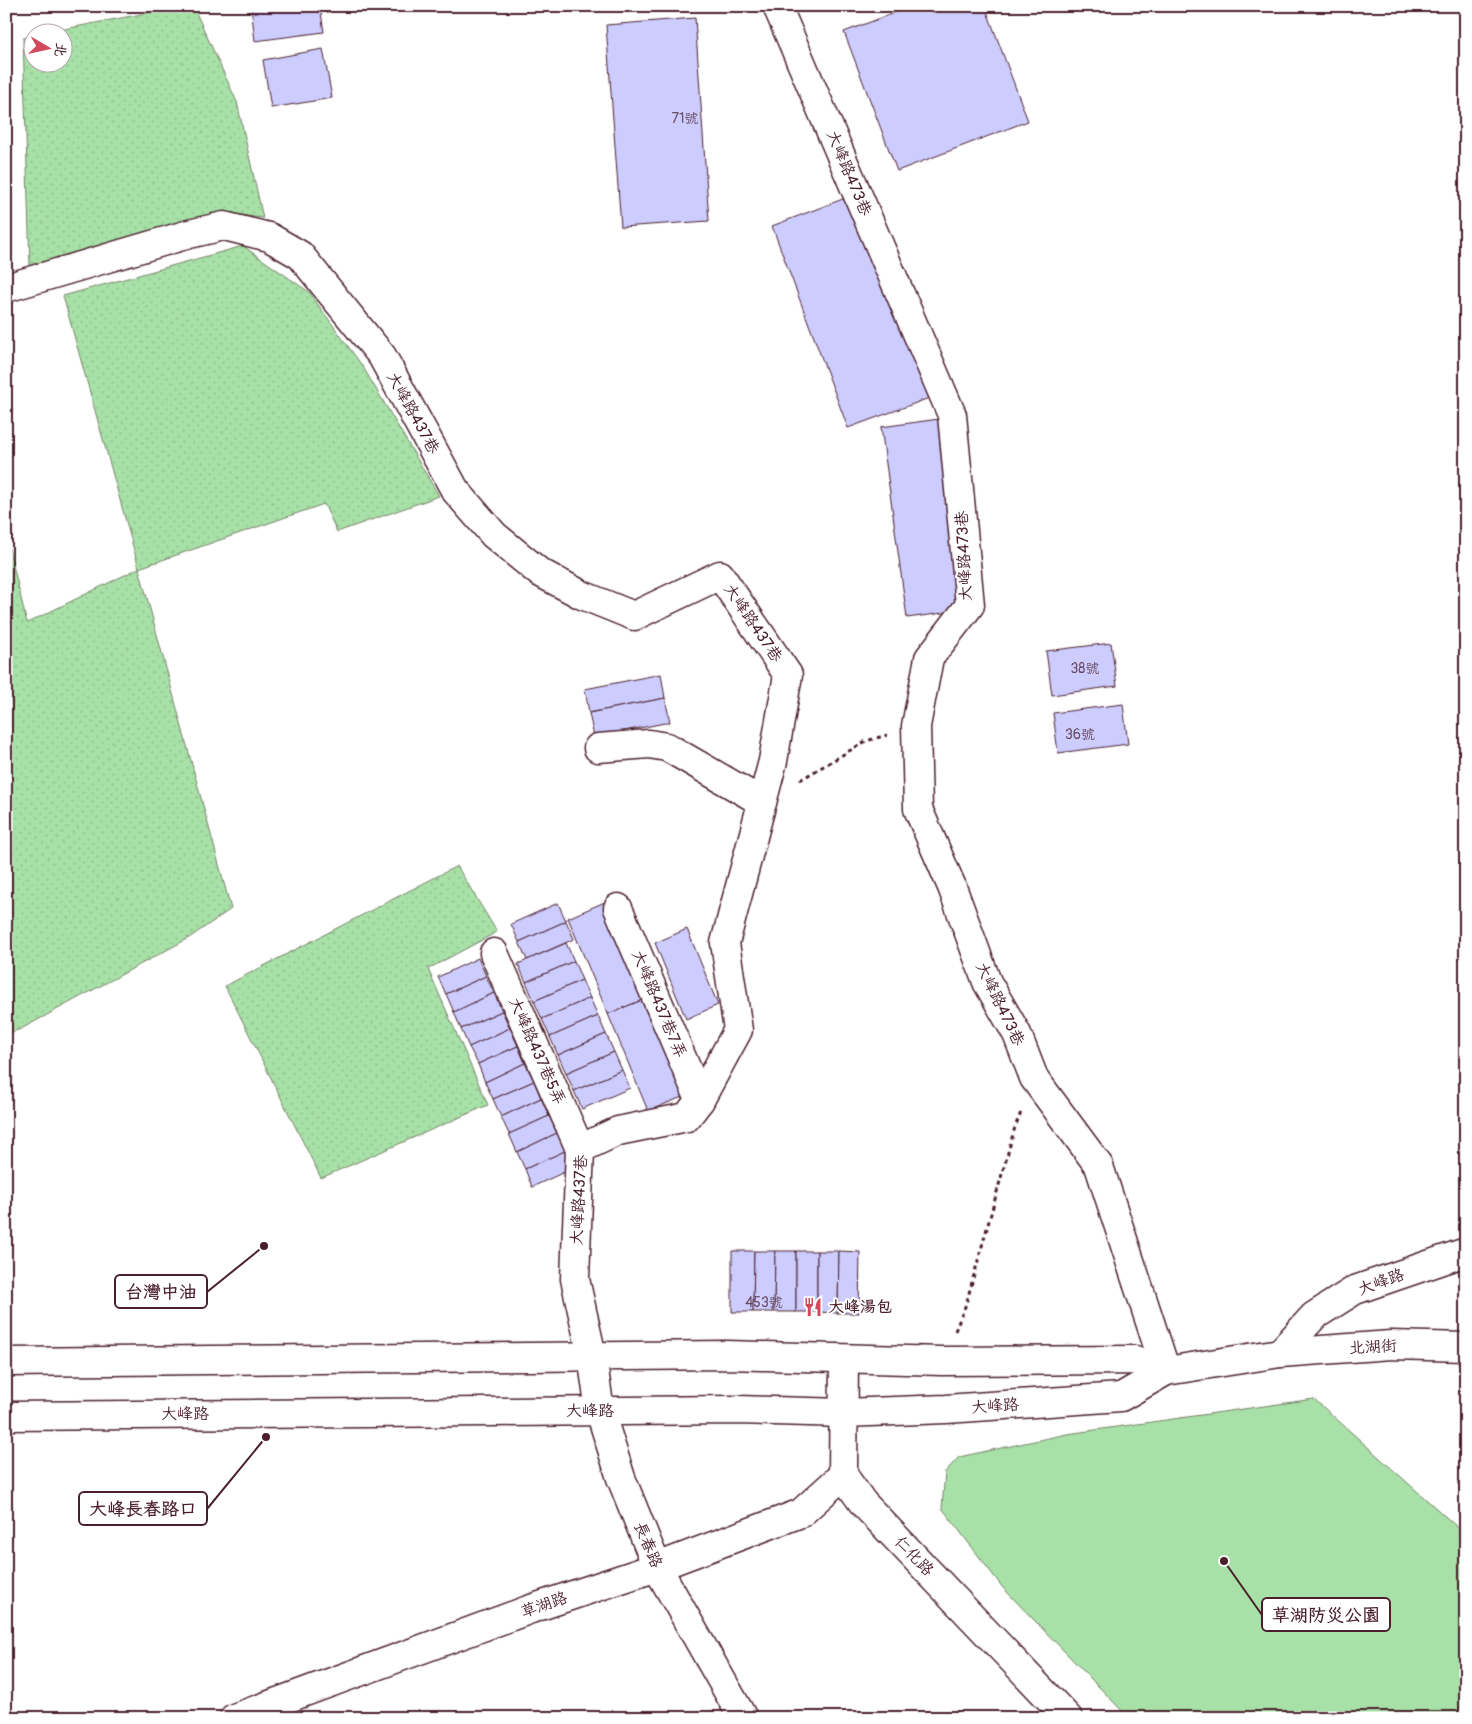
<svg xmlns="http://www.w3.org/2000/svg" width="1472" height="1724" font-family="Pangolin,'LXGW WenKai TC',sans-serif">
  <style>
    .grass { fill: url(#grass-dots); stroke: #788069 }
    .park { fill: #a7e1a7; stroke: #788069 }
    .building { fill: #ccf; stroke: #4a1f2b }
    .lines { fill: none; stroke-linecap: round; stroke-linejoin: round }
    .minor-casing { stroke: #4a1f2b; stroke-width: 31 }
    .path { stroke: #4a1f2b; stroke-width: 3; stroke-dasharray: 4 4; stroke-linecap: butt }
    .minor { stroke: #fff; stroke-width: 28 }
    .labels { text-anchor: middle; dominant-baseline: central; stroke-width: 4; stroke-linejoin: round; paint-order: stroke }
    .number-label { font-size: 14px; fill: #6a4a60 }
    .street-label { font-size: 16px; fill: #4a1f2b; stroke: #fff }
    .poi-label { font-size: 16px; font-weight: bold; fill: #4a1f2b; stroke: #fff; text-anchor: start }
    .leader { fill: none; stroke: #4a1f2b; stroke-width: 2 }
    .callout-dot { fill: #4a1f2b; stroke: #fff; stroke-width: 2 }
    .callout { fill: #fff; stroke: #4a1f2b; stroke-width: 2 }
    .callout-label { font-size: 18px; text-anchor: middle; font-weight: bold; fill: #4a1f2b }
  </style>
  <defs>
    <pattern id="grass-dots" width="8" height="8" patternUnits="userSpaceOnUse" patternTransform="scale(1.25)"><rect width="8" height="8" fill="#a7e1a7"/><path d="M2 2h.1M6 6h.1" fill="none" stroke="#91c190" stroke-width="1.8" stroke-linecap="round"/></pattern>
  </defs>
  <rect width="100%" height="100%" fill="#fff"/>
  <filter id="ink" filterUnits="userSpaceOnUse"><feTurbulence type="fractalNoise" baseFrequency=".02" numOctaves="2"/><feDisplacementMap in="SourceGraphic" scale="10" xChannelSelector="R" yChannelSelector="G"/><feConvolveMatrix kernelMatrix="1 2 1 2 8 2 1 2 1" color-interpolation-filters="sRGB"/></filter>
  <g filter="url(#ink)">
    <g class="grass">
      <polygon points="183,6 193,6 237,102 263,218 219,213 30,266 23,38 32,36 32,62 62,62 62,32 49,32"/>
      <polygon points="243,246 309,292 363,367 439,496 337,532 324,504 139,568 231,909 189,938 21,1029 6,1034 6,536 27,623 139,568 63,296"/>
      <polygon points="457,866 497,932 428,969 488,1105 321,1178 225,986"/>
    </g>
    <polygon class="park" points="1314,1399 1466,1535 1466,1696 1455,1718 1129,1718 1003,1588 942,1508 945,1472 959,1457 1067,1434"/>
    <g class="building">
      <polygon points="251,6 320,6 324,32 255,41"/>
      <polygon points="912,6 985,6 1028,121 897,171 844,32"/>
      <polygon points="695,18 709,221 621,227 606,25"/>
      <polygon points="323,49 332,98 271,108 263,60"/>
      <polygon points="856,194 932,397 848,428 772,226"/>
      <polygon points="939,419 965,610 907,618 881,427"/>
      <polygon points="1111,643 1117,686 1052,695 1046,651"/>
      <polygon points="661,674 665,698 589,713 585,689"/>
      <polygon points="665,698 670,722 594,737 589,713"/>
      <polygon points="1123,704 1128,744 1058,753 1053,713"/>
      <polygon points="607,901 647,998 608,1014 568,918"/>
      <polygon points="558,903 566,921 519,942 511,924"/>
      <polygon points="566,921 574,939 527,960 519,942"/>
      <polygon points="687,929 718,1005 686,1019 655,943"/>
      <polygon points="566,943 574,961 526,982 518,964"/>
      <polygon points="478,958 486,976 446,994 438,977"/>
      <polygon points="574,961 582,980 534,1001 526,982"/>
      <polygon points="486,976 494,993 454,1012 446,994"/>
      <polygon points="582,980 590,998 542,1019 534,1001"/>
      <polygon points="494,993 502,1011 461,1029 454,1012"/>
      <polygon points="590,998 598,1016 550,1037 542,1019"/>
      <polygon points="647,998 687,1095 648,1111 608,1014"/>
      <polygon points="502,1011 510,1028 469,1047 461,1029"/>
      <polygon points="598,1016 606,1034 558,1055 550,1037"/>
      <polygon points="510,1028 518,1046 478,1064 469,1047"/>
      <polygon points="606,1034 614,1052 566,1073 558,1055"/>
      <polygon points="518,1046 525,1063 485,1082 478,1064"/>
      <polygon points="614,1052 622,1070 574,1091 566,1073"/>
      <polygon points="525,1063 534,1081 493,1099 485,1082"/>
      <polygon points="622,1070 630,1088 582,1109 574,1091"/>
      <polygon points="534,1081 541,1098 501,1117 493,1099"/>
      <polygon points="541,1098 549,1116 509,1134 501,1117"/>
      <polygon points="549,1116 557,1133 517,1152 509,1134"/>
      <polygon points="557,1133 565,1151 525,1169 517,1152"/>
      <polygon points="565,1151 573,1168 532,1187 525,1169"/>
      <polygon points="732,1251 754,1251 753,1312 732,1312"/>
      <polygon points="754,1251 775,1251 774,1312 753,1312"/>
      <polygon points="775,1251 796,1251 796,1312 774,1312"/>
      <rect x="796" y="1251" width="21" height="61"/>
      <polygon points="817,1251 839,1251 838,1313 817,1312"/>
      <polygon points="839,1251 860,1252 859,1313 838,1313"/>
    </g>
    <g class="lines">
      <g class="minor-casing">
        <g id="minor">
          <polyline points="777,6 952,415 970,605 929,658 916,726 918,809 952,887 987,982 1017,1034 1034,1078 1099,1166 1166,1371"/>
          <polyline points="6,288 189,234 224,226 269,237 300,255 382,356 455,490 494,535 539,572 582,595 634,616 720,575 788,675 773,761 725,943 738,1030 700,1100 687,1117 618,1131 580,1149 575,1279 592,1356 600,1411 621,1478 657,1567 743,1718"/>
          <polyline points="598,748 649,744 667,747 762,802"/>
          <polyline points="618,908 700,1100"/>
          <polyline points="494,953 580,1149"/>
          <polyline points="1280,1353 1314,1316 1355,1290 1466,1252"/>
          <polyline points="844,1360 843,1475 863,1503 1068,1718"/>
          <polyline points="6,1362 727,1355 942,1361 1135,1360 1166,1371"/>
          <polyline points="6,1416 738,1410 844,1413 946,1409 1121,1397 1166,1371 1280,1353 1391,1345 1466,1347"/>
          <polyline points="234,1718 531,1609 657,1567 801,1513 843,1475"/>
        </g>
      </g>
      <g class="path">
        <polyline points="800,780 866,741 887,735"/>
        <polyline points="955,1331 966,1304 1015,1127 1022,1110"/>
      </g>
      <use href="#minor" class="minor"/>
    </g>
  </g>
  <defs>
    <g id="restaurant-bare" transform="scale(1.5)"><path d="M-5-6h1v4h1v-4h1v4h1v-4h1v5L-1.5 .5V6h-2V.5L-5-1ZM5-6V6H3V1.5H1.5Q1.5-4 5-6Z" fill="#d1495b" stroke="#fff" stroke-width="2.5" paint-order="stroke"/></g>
  </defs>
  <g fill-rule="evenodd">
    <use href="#restaurant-bare" x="813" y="1307"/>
  </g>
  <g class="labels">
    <g class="number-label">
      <text x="685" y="118">71號</text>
      <text x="1085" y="668">38號</text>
      <text x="1080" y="734">36號</text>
      <text x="764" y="1302">453號</text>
    </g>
    <g class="street-label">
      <text transform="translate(849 173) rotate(67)">大峰路473巷</text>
      <text transform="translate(413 413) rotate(61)">大峰路437巷</text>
      <text transform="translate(964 556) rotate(-93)">大峰路473巷</text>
      <text transform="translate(753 623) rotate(56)">大峰路437巷</text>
      <text transform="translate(659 1004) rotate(67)">大峰路437巷7弄</text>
      <text transform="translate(1000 1004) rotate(64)">大峰路473巷</text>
      <text transform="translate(537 1051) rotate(66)">大峰路437巷5弄</text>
      <text transform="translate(579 1200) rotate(-87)">大峰路437巷</text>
      <text transform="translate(1381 1282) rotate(-20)">大峰路</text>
      <text transform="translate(1373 1347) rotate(-3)">北湖街</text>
      <text transform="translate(995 1406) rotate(-4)">大峰路</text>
      <text x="590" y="1411">大峰路</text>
      <text x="185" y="1414">大峰路</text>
      <text transform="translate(648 1545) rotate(67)">長春路</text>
      <text transform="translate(914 1556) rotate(46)">仁化路</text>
      <text transform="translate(544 1605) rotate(-19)">草湖路</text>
    </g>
    <g class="poi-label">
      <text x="828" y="1307">大峰湯包</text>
    </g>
  </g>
  <path class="leader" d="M264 1246L207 1292M266 1437L207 1509M1224 1561L1262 1615"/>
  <g class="callout-dot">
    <circle cx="264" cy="1246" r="5"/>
    <circle cx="266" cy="1437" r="5"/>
    <circle cx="1224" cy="1561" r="5"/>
  </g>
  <g class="callout">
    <rect x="115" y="1275" width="92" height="33" rx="5"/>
    <rect x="79" y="1492" width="128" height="33" rx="5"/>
    <rect x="1262" y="1598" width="128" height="33" rx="5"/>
  </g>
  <g class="callout-label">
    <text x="161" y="1298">台灣中油</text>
    <text x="143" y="1515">大峰長春路口</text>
    <text x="1326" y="1621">草湖防災公園</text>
  </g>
  <rect width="1472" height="1724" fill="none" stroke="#fff" stroke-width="25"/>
  <rect x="12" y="12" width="1447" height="1699" fill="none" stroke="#4a1f2b" stroke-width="2" filter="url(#ink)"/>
  <g transform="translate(48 48) rotate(99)"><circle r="24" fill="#ffffff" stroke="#b7a5aa"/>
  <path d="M0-4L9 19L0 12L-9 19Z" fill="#d1495b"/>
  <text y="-8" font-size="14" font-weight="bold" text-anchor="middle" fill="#4a1f2b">北</text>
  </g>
</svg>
